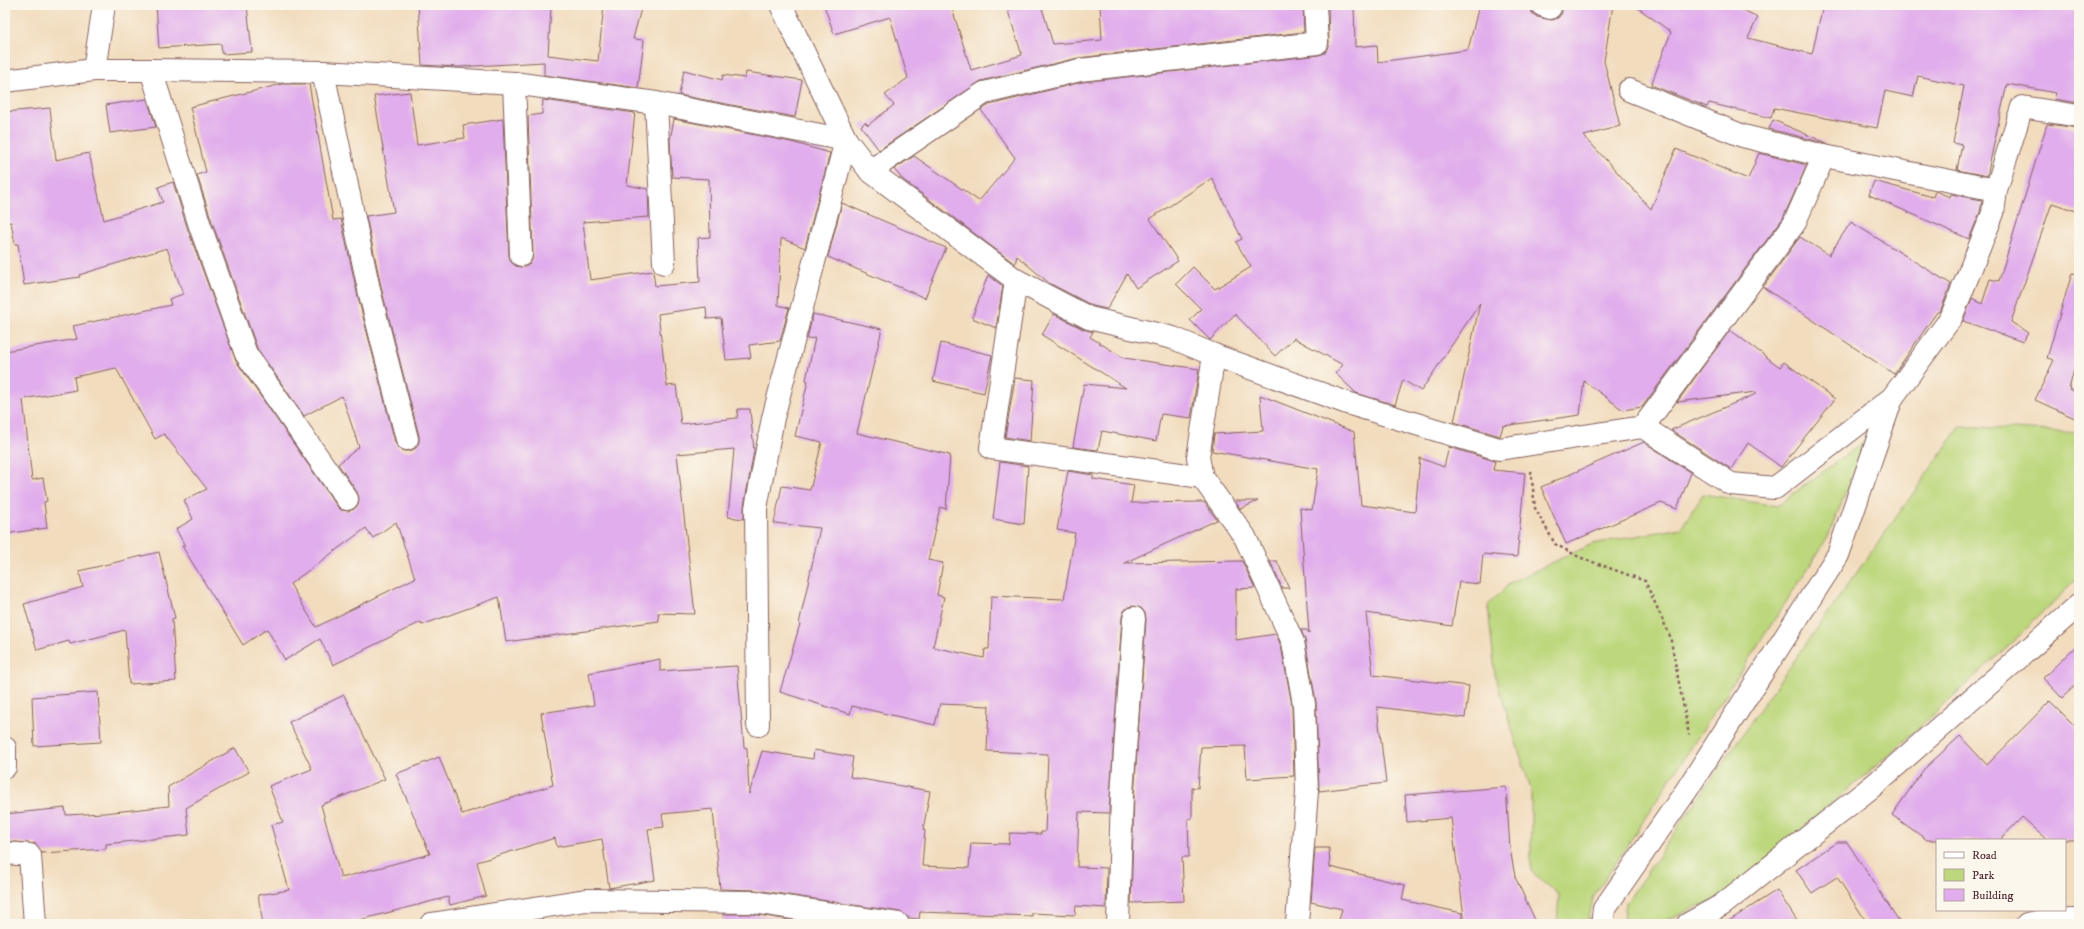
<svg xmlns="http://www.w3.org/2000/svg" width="2084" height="929" font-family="'IM FELL DW Pica',serif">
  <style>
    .green { fill: #bcd77c; stroke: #837b54 }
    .building { fill: #e1adec; fill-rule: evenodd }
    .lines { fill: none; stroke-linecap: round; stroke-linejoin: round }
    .minor-casing { stroke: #85615e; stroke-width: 24 }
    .path { stroke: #85615e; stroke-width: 2.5; stroke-dasharray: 3 3; stroke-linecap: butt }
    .minor { stroke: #fff; stroke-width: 22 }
  </style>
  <rect width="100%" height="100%" fill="#fbf7ec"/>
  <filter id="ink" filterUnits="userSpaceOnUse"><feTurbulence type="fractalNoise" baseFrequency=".025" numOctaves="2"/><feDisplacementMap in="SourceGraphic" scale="8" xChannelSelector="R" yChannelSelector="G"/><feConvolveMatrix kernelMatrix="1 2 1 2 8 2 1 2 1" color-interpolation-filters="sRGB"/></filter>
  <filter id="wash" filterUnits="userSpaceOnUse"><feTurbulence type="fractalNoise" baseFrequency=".012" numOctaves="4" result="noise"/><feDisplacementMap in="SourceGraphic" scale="16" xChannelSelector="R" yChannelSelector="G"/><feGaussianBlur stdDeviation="0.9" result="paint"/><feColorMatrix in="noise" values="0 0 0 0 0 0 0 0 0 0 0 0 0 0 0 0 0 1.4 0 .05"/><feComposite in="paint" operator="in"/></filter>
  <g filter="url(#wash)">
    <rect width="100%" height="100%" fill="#f2dcbe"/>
    <g class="green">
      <polygon points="1961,426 2079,433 2079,577 2024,631 1899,746 1721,898 1655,924 1623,924 1626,903 1757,713"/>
      <polygon points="1867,439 1827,539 1593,898 1588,924 1557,924 1559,895 1531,871 1531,790 1495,675 1488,605 1511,582 1592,544 1681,528 1703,494 1777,506"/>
    </g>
    <g id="blocks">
      <g class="building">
        <polygon points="156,5 247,5 252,52 222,54 221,44 159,48"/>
        <polygon points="418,5 504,5 551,8 548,55 598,61 604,5 642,5 633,39 644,40 638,88 544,75 544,62 458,67 422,65"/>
        <polygon points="824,5 951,5 971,70 1022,55 1006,5 1041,5 1053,44 1102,40 1100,5 1303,5 1304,32 1078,58 981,81 879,150 861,126 865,122 868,125 894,105 885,95 908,78 890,17 834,34"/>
        <polygon points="1328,5 1354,5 1355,47 1377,45 1378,62 1468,50 1479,5 1530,5 1532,13 1537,17 1552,20 1558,18 1562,13 1562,5 1613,5 1604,61 1620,126 1584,136 1651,209 1676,149 1748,179 1759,153 1807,165 1783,218 1642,407 1623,410 1584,381 1580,415 1503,426 1500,436 1454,422 1480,303 1421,391 1403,380 1395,405 1356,393 1335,373 1343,365 1294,338 1275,356 1235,314 1210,340 1190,320 1201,309 1176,284 1193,267 1215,289 1251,267 1236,242 1242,239 1212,178 1150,219 1178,261 1136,288 1127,274 1107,309 1093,306 1049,283 1017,256 1015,264 902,179 894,169 914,156 979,201 1015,158 981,110 989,105 1082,82 1319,55 1325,53 1329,43"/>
        <polygon points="1634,5 1732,5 1758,17 1748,38 1812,54 1823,5 2079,5 2079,103 2054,99 2056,93 2007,84 1987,176 1957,170 1962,145 1953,143 1964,86 1918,76 1913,97 1885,91 1877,128 1774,108 1771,118 1709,103 1707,107 1651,85 1671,32"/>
        <polygon points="684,70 722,80 723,75 745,78 746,72 802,80 795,117 679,95"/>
        <path d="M282,84H309L333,220L341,219L358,297L395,442L398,448L404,451H410L416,448L419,442V436L382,291L366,216L394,212L374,96L410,92L417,145L465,138L463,125L503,119L509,256L511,262L516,266L521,267L528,265L532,260L533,254L528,116L542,114L543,100L635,113L627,185L648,189L649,217L583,222L590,280L653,271L655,286L700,282L698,238L710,237L709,179L672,177L670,140L674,119L791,142L830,153L805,248L781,238L778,305L789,308L780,341L749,345L751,358L726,360L721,318L707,319L706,307L658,314L667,386L676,385L681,424L737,418L738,409H750L754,451L744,506V519L728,517L734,449L677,454L695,614L658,613L659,621L506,642L499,597L422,625L421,622L333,665L320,639L285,660L267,629L243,645L182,546H185L176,529L193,519L184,500L207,489L164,434L155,439L116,368L74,377L76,390L23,399L32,480L43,478L47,501L44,502L47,528L5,534V351L77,339L73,326L171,305L169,299L183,294L167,248L79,275L80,277L24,285L18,244H15L11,222L5,223V112L50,108L56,160L89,153L104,220L163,202L158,187L173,182L188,230L236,361L337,506L341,510L348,511L354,509L358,505L359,498L357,492L338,464L359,447L342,396L304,416L257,348L212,222L197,175L206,172L190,107ZM396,522L415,578L316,627L290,584L366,528L373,538Z"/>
        <polygon points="147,99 156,127 110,133 106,105"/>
        <polygon points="1773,120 1829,144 1769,129"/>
        <polygon points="2047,124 2079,128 2079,212 2052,203 2011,322 2028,333 2023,342 1963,321 1972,298 1982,304 1990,279 1999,281"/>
        <polygon points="1874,181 1933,197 1935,191 1950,197 1951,194 1982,200 1980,212 1969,239 1869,195"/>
        <polygon points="842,203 946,248 925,298 828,257"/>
        <polygon points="1851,222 1951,284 1940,312 1937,312 1894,374 1763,287 1800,237 1829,255"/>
        <polygon points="2072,273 2079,274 2079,351 2069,389 2079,394 2079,420 2035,400 2054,360 2047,358"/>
        <polygon points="988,275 1003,286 996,328 972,318"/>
        <polygon points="813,314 882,329 857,433 950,455 946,509 940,507 928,560 943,563 937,595 944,597 933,647 984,658 985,649 989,649 991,596 1064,599 1075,533 1057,530 1068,471 1093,475 1093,479 1134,485 1131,503 1204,502 1217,520 1124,563 1242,561 1255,588 1236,589 1236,640 1276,634 1281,646 1292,705 1294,776 1247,779 1245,746 1201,747 1198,788 1192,787 1192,818 1188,819 1189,857 1182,857 1184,901 1131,903 1134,796 1146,619 1145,613 1141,608 1134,606 1128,607 1124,611 1122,617 1109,813 1079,812 1077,867 1107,868 1106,908 1076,906 1075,915 1032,913 1032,916 920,912 919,919 909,918 900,912 755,890 720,889 713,809 662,814 664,827 648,829 655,880 609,888 602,839 557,847 555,838 477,862 486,896 450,905 448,897 344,924 263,924 258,895 289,890 271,825 283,822 269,786 312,769 289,722 344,695 385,779 321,805 341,878 430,854 396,774 439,757 462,814 553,785 541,713 594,705 589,673 660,659 660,671 737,666 744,747 747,748 749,794 762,751 813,759 814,750 853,757 850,777 930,791 923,830 925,830 922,866 969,868 971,843 1009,844 1010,833 1041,834 1041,832 1045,832 1048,754 987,751 989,706 940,704 935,725 852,706 850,714 780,692 800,624 799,624 820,528 774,523 782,486 810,490 822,442 795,436 808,381 806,380 815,338 807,339"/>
        <polygon points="1054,314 1083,329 1093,332 1090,337 1124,358 1199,369 1191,418 1161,414 1156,441 1102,431 1098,450 1073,447 1084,384 1126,388 1042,335"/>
        <polygon points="1730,330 1780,367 1784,362 1835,399 1781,467 1748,443 1731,469 1671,430 1756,394 1756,392 1677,402"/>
        <polygon points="941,343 992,355 984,393 933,381"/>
        <polygon points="1015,378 1034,380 1030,441 1005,437"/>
        <polygon points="1260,395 1354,432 1361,505 1415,512 1420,458 1444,467 1449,447 1495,461 1493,470 1525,473 1517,557 1483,554 1480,584 1459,582 1452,626 1366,613 1373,675 1469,686 1465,718 1377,707 1386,783 1319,791 1316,702 1305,640 1301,630 1307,630 1309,633 1300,508 1312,510 1318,469 1212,451 1214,434 1263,431"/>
        <polygon points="1644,442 1691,473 1677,509 1661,503 1566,544 1541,487"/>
        <polygon points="1000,462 1028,466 1024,524 993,519"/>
        <polygon points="1235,501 1258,501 1240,509"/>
        <polygon points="159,552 175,618 172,619 176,681 129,684 125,630 70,644 69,641 37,650 24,604 83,587 79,571"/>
        <polygon points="1270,561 1277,561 1289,588 1282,588"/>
        <polygon points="2079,643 2079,682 2062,698 2043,678"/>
        <polygon points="98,692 101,742 34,746 32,697"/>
        <polygon points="2050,701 2079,730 2079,840 2048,840 2022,817 2000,840 1927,840 1892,815 1924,769 1960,736 1987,765"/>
        <polygon points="235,748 249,772 186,808 189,835 106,844 106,849 42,853 36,844 5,841 5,814 65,808 66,815 104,813 169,806 168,787"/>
        <polygon points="1506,787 1510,848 1515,877 1537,924 1465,924 1451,818 1407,822 1405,795"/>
        <polygon points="1837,842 1847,842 1901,924 1868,924 1837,877 1812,893 1796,870"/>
        <polygon points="1315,848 1329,848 1330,867 1405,885 1402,900 1462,913 1461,924 1338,924 1342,909 1311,902"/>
        <polygon points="1777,890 1799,924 1724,924"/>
        <polygon points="723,914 752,914 815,924 724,924"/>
      </g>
    </g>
  </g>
  <g filter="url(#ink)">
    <use href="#blocks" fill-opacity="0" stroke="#85615e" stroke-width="1"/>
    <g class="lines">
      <g class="minor-casing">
        <g id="minor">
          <polyline points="781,5 846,140 870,171 1016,280 1089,318 1173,338 1214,355 1347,403 1499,449 1643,427 1731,484 1775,488 1892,398"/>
          <polyline points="1542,5 1550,8"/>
          <polyline points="94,70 104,5"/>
          <polyline points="151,70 200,226 246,354 347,499"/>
          <polyline points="323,72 370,294 407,439"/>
          <polyline points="5,81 94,70 151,70 323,72 514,83 656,103 846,140"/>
          <polyline points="514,83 521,255"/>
          <polyline points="1629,90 1743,136 1824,156 1996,190"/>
          <polyline points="656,103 664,263"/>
          <polyline points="870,171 984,93 1080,70 1317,43 1315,5"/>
          <polyline points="1016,280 991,448 1202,477"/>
          <polyline points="1214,355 1198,457 1202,477 1245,537 1293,642 1304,704 1307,791 1297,924"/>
          <polyline points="1643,427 1794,224 1824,156"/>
          <polyline points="758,725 756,508 773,418 846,140"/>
          <polyline points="5,748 5,767"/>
          <polyline points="5,853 30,855 35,924"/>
          <polyline points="431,924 586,900 753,902 898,924"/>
          <polyline points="1118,924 1122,795 1134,618"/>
          <polyline points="1602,924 1604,909 1686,791 1838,555 1892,398 1951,318 1993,213 1996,190 2022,107 2079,116"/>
          <polyline points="1688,924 1722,905 1874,785 2079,605"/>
          <polyline points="2027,924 2040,921 2075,920"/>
        </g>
      </g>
      <polyline class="path" points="1531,471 1535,508 1555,544 1579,557 1645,581 1670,636 1689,735"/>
      <use href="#minor" class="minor"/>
    </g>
  </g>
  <rect width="2084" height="929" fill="none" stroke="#fbf7ec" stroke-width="20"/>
  <rect x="1936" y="839" width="130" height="72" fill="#fbf7ec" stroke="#b4a19f"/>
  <rect x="1944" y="852" width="20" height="6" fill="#ffffff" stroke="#b4a19f"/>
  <text x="1972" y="859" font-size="12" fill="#4a1f2b">Road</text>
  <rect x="1944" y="869" width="20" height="12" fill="#bcd77c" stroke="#b4a19f"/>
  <text x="1972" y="879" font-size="12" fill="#4a1f2b">Park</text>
  <rect x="1944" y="889" width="20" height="12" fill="#e1adec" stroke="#b4a19f"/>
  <text x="1972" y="899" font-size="12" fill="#4a1f2b">Building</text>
</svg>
